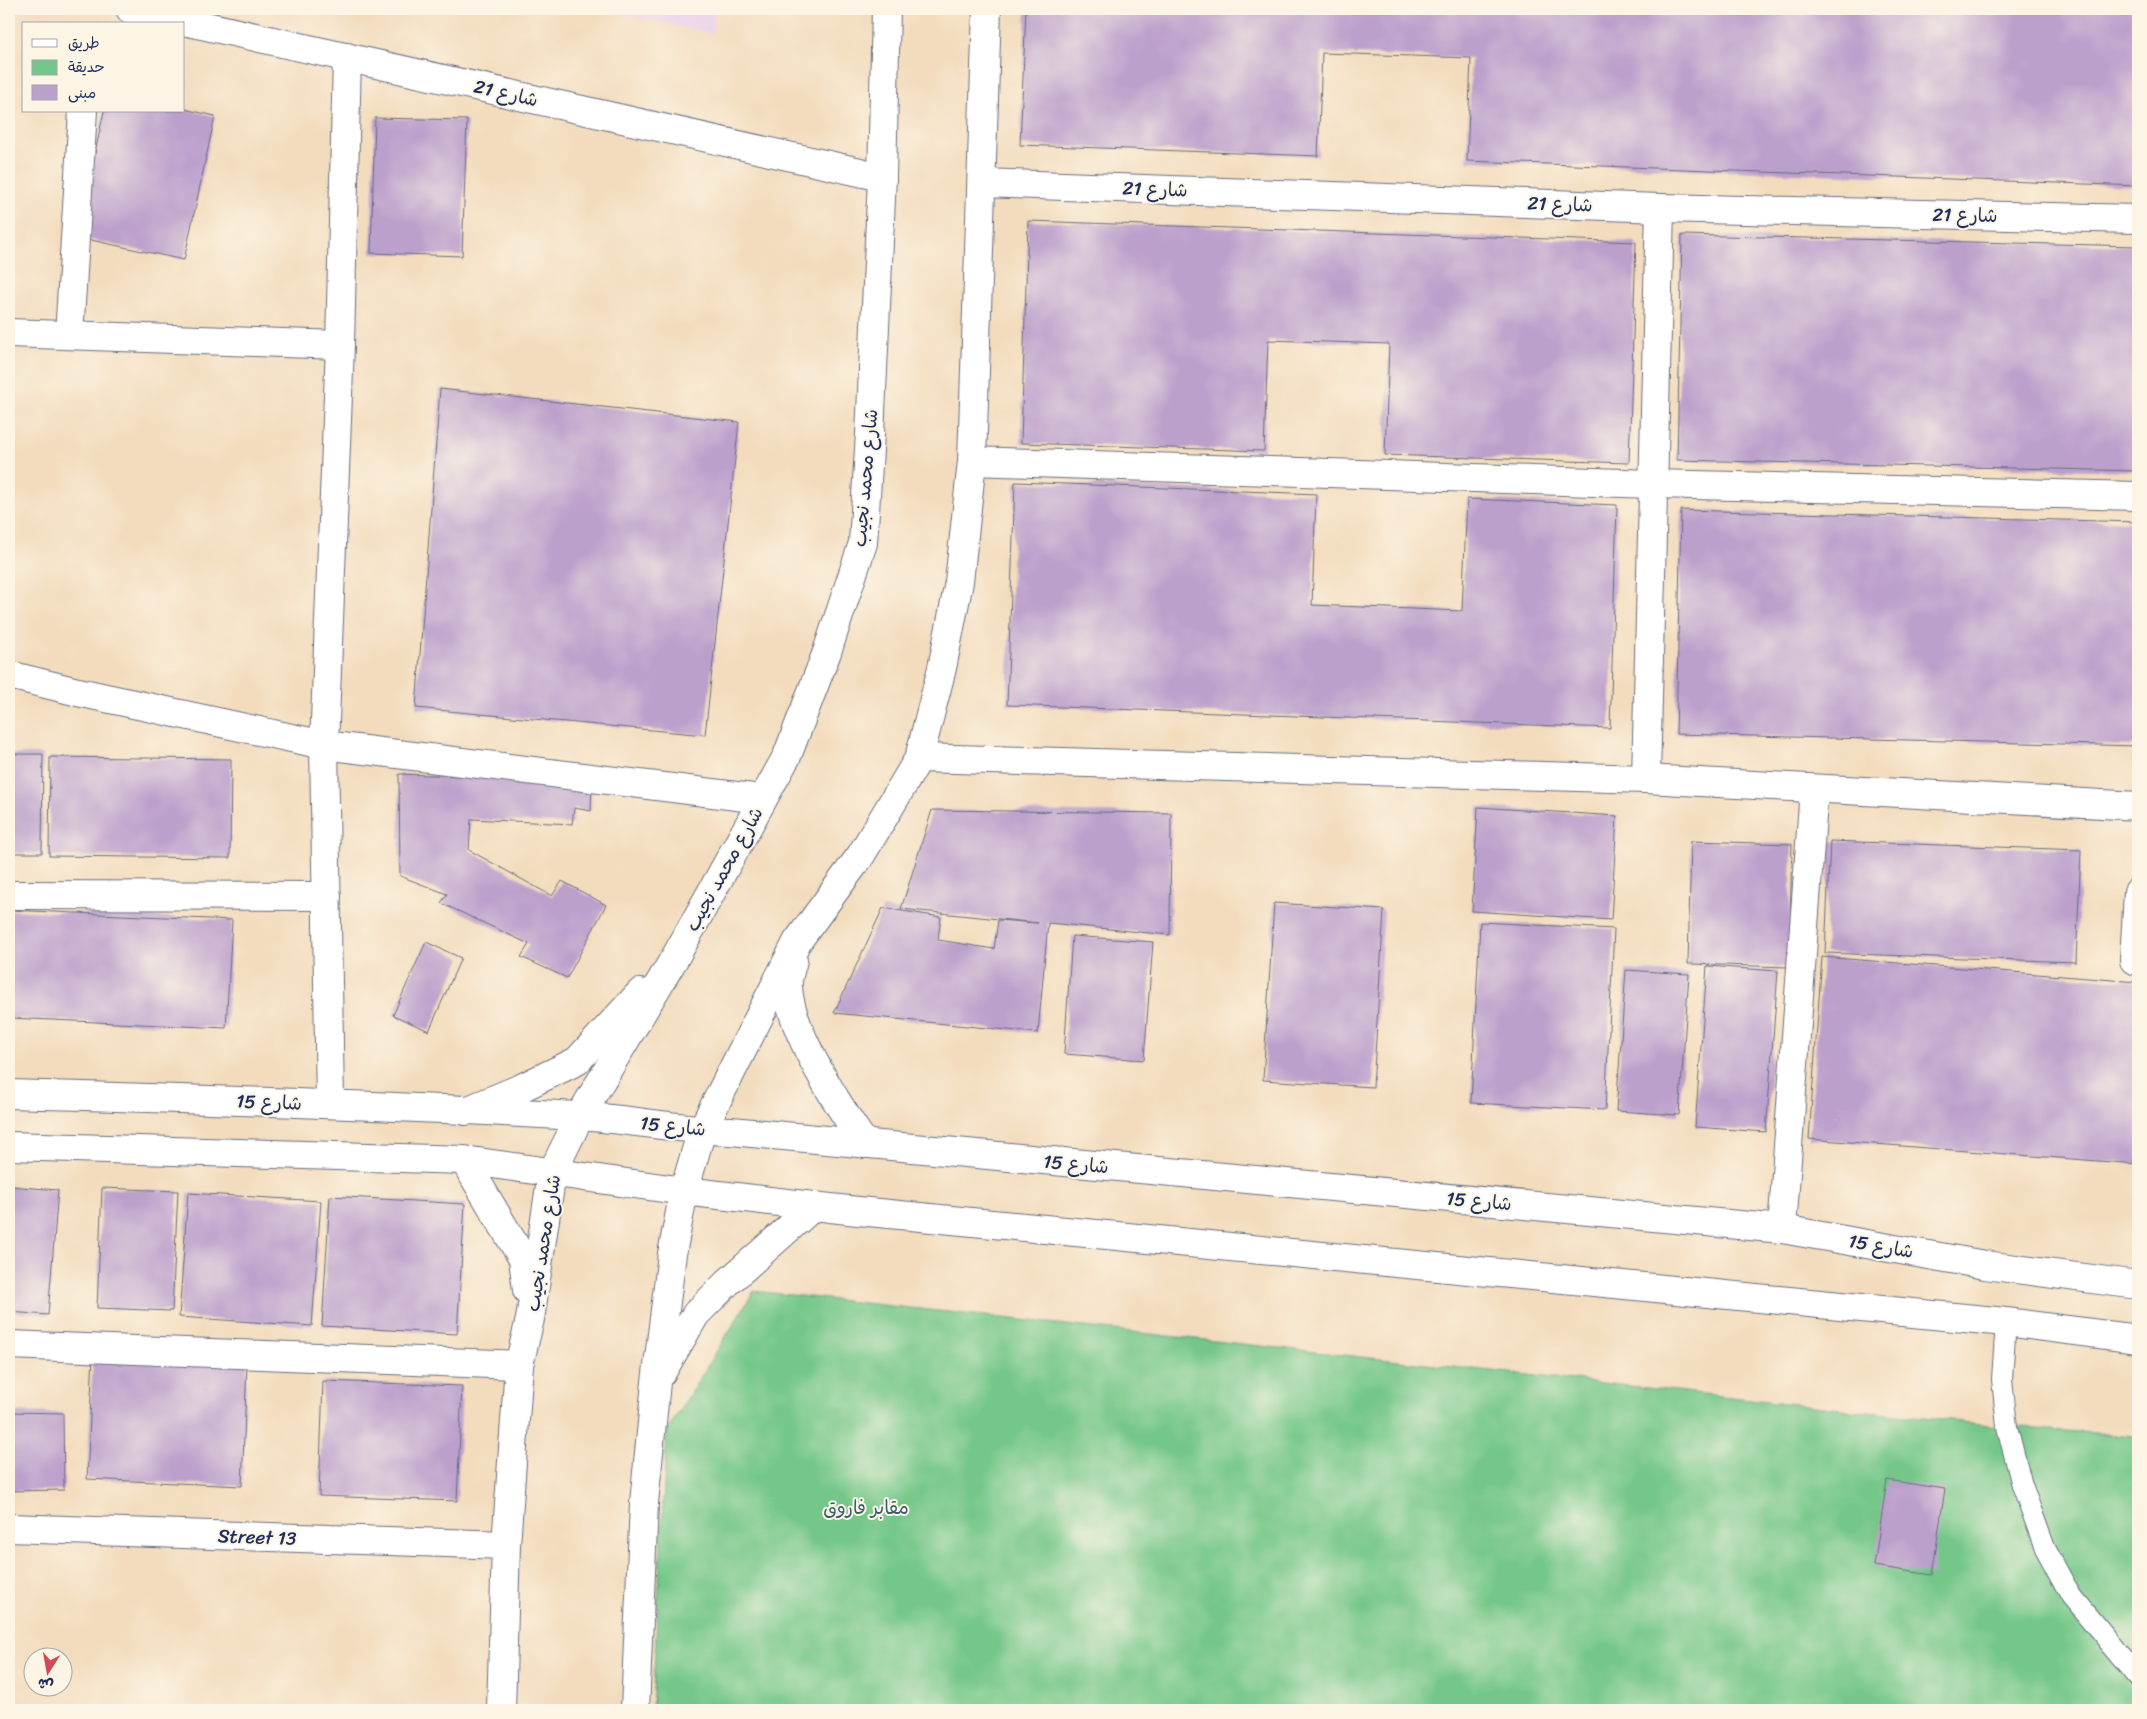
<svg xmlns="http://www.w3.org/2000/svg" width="2147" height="1719" font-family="Sriracha,'Playpen Sans Arabic',sans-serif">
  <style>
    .built { fill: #ead1ec }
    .green { fill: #75c789; stroke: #487b74 }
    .building { fill: #bca0cc }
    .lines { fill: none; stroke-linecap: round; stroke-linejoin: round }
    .service-casing { stroke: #676c7f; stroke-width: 22 }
    .minor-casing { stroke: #676c7f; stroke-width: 30 }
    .tertiary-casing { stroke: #676c7f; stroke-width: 30 }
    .secondary-casing { stroke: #676c7f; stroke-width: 30 }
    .service { stroke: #fff; stroke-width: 20 }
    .minor { stroke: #fff; stroke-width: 28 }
    .tertiary { stroke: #fff; stroke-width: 28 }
    .secondary { stroke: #fff; stroke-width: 28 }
    .labels { text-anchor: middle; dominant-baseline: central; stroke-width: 4; stroke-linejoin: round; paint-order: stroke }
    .street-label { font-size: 19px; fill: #1b2f5e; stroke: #fcf5e5 }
    .park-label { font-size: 19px; fill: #365d6b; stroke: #fcf5e5 }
  </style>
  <rect width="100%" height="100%" fill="#fcf5e5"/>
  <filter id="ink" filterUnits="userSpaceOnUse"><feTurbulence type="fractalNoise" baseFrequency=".02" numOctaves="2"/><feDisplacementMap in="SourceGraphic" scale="10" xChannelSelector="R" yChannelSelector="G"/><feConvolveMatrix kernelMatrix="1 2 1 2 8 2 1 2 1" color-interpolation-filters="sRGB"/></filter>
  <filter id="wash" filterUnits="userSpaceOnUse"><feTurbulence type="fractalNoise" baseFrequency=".0096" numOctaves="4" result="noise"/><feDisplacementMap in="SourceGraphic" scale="20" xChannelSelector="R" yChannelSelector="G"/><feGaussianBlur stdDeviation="1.12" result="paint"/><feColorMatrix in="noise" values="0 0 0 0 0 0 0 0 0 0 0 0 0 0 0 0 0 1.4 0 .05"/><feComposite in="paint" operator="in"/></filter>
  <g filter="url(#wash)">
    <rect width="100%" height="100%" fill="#f3dcbd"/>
    <polygon class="built" points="598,9 714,9 713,34"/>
    <polygon class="green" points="754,1291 2007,1427 2138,1436 2138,1710 652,1710 667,1431"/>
    <g id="blocks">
      <g class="building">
        <polygon points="1026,9 2138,9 2138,186 1467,161 1471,58 1322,53 1318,156 1020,145"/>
        <polygon points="184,109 215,116 184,260 77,237 104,111 184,111"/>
        <polygon points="375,118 467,120 462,256 371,253"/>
        <polygon points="1028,221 1636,242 1629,463 1385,455 1389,344 1268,340 1264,451 1021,443"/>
        <polygon points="1682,235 2138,246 2138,471 1677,460"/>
        <polygon points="440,389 739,422 705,735 416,708"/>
        <polygon points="1015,482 1316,494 1312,605 1462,611 1467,499 1617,505 1610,728 1007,705"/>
        <polygon points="1681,510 2138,522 2138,746 1676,734"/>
        <polygon points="9,754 43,754 42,853 9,853"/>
        <polygon points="50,757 231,759 230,858 49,856"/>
        <polygon points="399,774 592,780 591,811 574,808 572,824 471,819 469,850 552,896 562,881 606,905 567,978 521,957 529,944 441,903 447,894 400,876"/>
        <polygon points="1478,807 1617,816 1611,920 1472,911"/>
        <polygon points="932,810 1171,813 1170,935 1048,923 1038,1033 834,1013 883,908 941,917 938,940 994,949 998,920 1038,923 901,909"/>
        <polygon points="1691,841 1792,844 1789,967 1688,964"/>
        <polygon points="1830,841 2081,850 2076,962 1825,953"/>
        <polygon points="1274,903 1384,910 1373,1087 1263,1080"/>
        <polygon points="9,910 232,920 226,1028 9,1018"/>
        <polygon points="1480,922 1614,929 1605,1110 1471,1103"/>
        <polygon points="1072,936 1153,942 1144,1060 1064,1054"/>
        <polygon points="426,942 461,958 429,1031 393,1015"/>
        <polygon points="1822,957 2138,982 2138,1164 1809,1139"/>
        <polygon points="1707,966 1778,971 1766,1132 1695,1127"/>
        <polygon points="1626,970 1689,974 1679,1115 1616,1111"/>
        <polygon points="9,1186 58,1190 48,1315 9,1312"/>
        <polygon points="102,1188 178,1191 172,1311 97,1308"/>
        <polygon points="188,1193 321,1201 312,1326 179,1317"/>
        <polygon points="330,1196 465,1204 457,1334 322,1326"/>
        <polygon points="93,1356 247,1363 242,1486 87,1479"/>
        <polygon points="323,1381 462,1386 457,1501 319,1496"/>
        <polygon points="9,1412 63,1413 64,1490 9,1491"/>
        <polygon points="1887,1480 1945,1489 1932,1575 1874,1566"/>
      </g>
    </g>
  </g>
  <g filter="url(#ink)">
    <use href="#blocks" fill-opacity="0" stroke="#676c7f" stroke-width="1"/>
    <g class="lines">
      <g class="service-casing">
        <polyline id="service" points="2006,1322 2002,1379 2007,1427 2022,1485 2045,1548 2071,1596 2138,1677"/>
      </g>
      <g class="minor-casing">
        <g id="minor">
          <polyline points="9,333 340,345"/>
          <polyline points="69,335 83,111"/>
          <polyline points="972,461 1653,484 2138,496"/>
          <polyline points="9,675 78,692 324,745 761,799"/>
          <polyline points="919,758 1646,779 2138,806"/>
          <polyline points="1646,779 1660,208"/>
          <polyline points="9,895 327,896"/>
          <polyline points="2134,960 2138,892"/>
          <polyline points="330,1103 324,745 340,345 347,57"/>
          <polyline points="1782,1229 1814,789"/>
          <polyline points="9,1345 519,1365"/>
          <polyline points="9,1528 506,1545"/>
        </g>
      </g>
      <g class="tertiary-casing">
        <g id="tertiary">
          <polyline points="130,9 882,177"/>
          <polyline points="982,183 1660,208 2138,219"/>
          <path d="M9,1094C198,1099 388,1105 578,1116C629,1119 680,1130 731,1131L1782,1229L1985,1265L2138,1285"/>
          <polyline points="9,1146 464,1160 684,1191 848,1210 2006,1322 2138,1339"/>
        </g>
      </g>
      <g class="secondary-casing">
        <g id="secondary">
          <path d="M793,960C791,968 787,979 788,987C790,1031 839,1107 865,1144"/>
          <polyline points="466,1111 521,1088 577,1061 640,993"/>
          <polyline points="464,1160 523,1259 527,1290"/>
          <polyline points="662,1372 696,1314 727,1283 814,1206"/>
          <polyline points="501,1710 506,1545 519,1365 530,1319 552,1173 580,1116 677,954 787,756 827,652 863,543 870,434 882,177 886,9"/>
          <polyline points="635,1710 644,1503 656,1382 672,1254 684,1191 702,1130 797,942 861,855 919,758 942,668 959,582 972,461 987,9"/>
        </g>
      </g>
      <use href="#service" class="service"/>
      <use href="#minor" class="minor"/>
      <use href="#tertiary" class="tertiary"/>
      <use href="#secondary" class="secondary"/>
    </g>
  </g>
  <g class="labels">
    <g class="street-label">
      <text transform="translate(506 93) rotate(13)">شارع 21</text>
      <text transform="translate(1155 189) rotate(2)">شارع 21</text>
      <text transform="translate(1560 204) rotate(2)">شارع 21</text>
      <text transform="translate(1965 215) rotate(1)">شارع 21</text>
      <text transform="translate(865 478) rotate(-85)">شارع محمد نجيب</text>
      <text transform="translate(724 869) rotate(-61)">شارع محمد نجيب</text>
      <text transform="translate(269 1102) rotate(2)">شارع 15</text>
      <text transform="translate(673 1126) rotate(6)">شارع 15</text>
      <text transform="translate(1076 1164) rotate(5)">شارع 15</text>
      <text transform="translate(1479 1201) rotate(5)">شارع 15</text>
      <text transform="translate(543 1243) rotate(-81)">شارع محمد نجيب</text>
      <text transform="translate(1881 1246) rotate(10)">شارع 15</text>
      <text transform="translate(257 1537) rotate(2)">Street 13</text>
    </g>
    <g class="park-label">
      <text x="866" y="1507">مقابر فاروق</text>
    </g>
  </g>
  <rect width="2147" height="1719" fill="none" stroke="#fcf5e5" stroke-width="30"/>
  <rect x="22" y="22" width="162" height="90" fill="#fcf5e5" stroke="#a2a6af"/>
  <rect x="32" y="39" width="25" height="8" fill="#ffffff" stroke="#a2a6af"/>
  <text x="68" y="48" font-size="15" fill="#1b2f5e">طريق</text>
  <rect x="32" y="60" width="25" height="15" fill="#75c789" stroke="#a2a6af"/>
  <text x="68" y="72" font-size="15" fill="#1b2f5e">حديقة</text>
  <rect x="32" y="85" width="25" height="15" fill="#bca0cc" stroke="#a2a6af"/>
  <text x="68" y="98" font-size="15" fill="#1b2f5e">مبنى</text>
  <g transform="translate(48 1672) rotate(191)"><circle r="24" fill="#fcf5e5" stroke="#a2a6af"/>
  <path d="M0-4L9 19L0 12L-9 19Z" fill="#d1495b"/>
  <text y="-8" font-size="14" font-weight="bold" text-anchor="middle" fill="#1b2f5e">ش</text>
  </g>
</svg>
